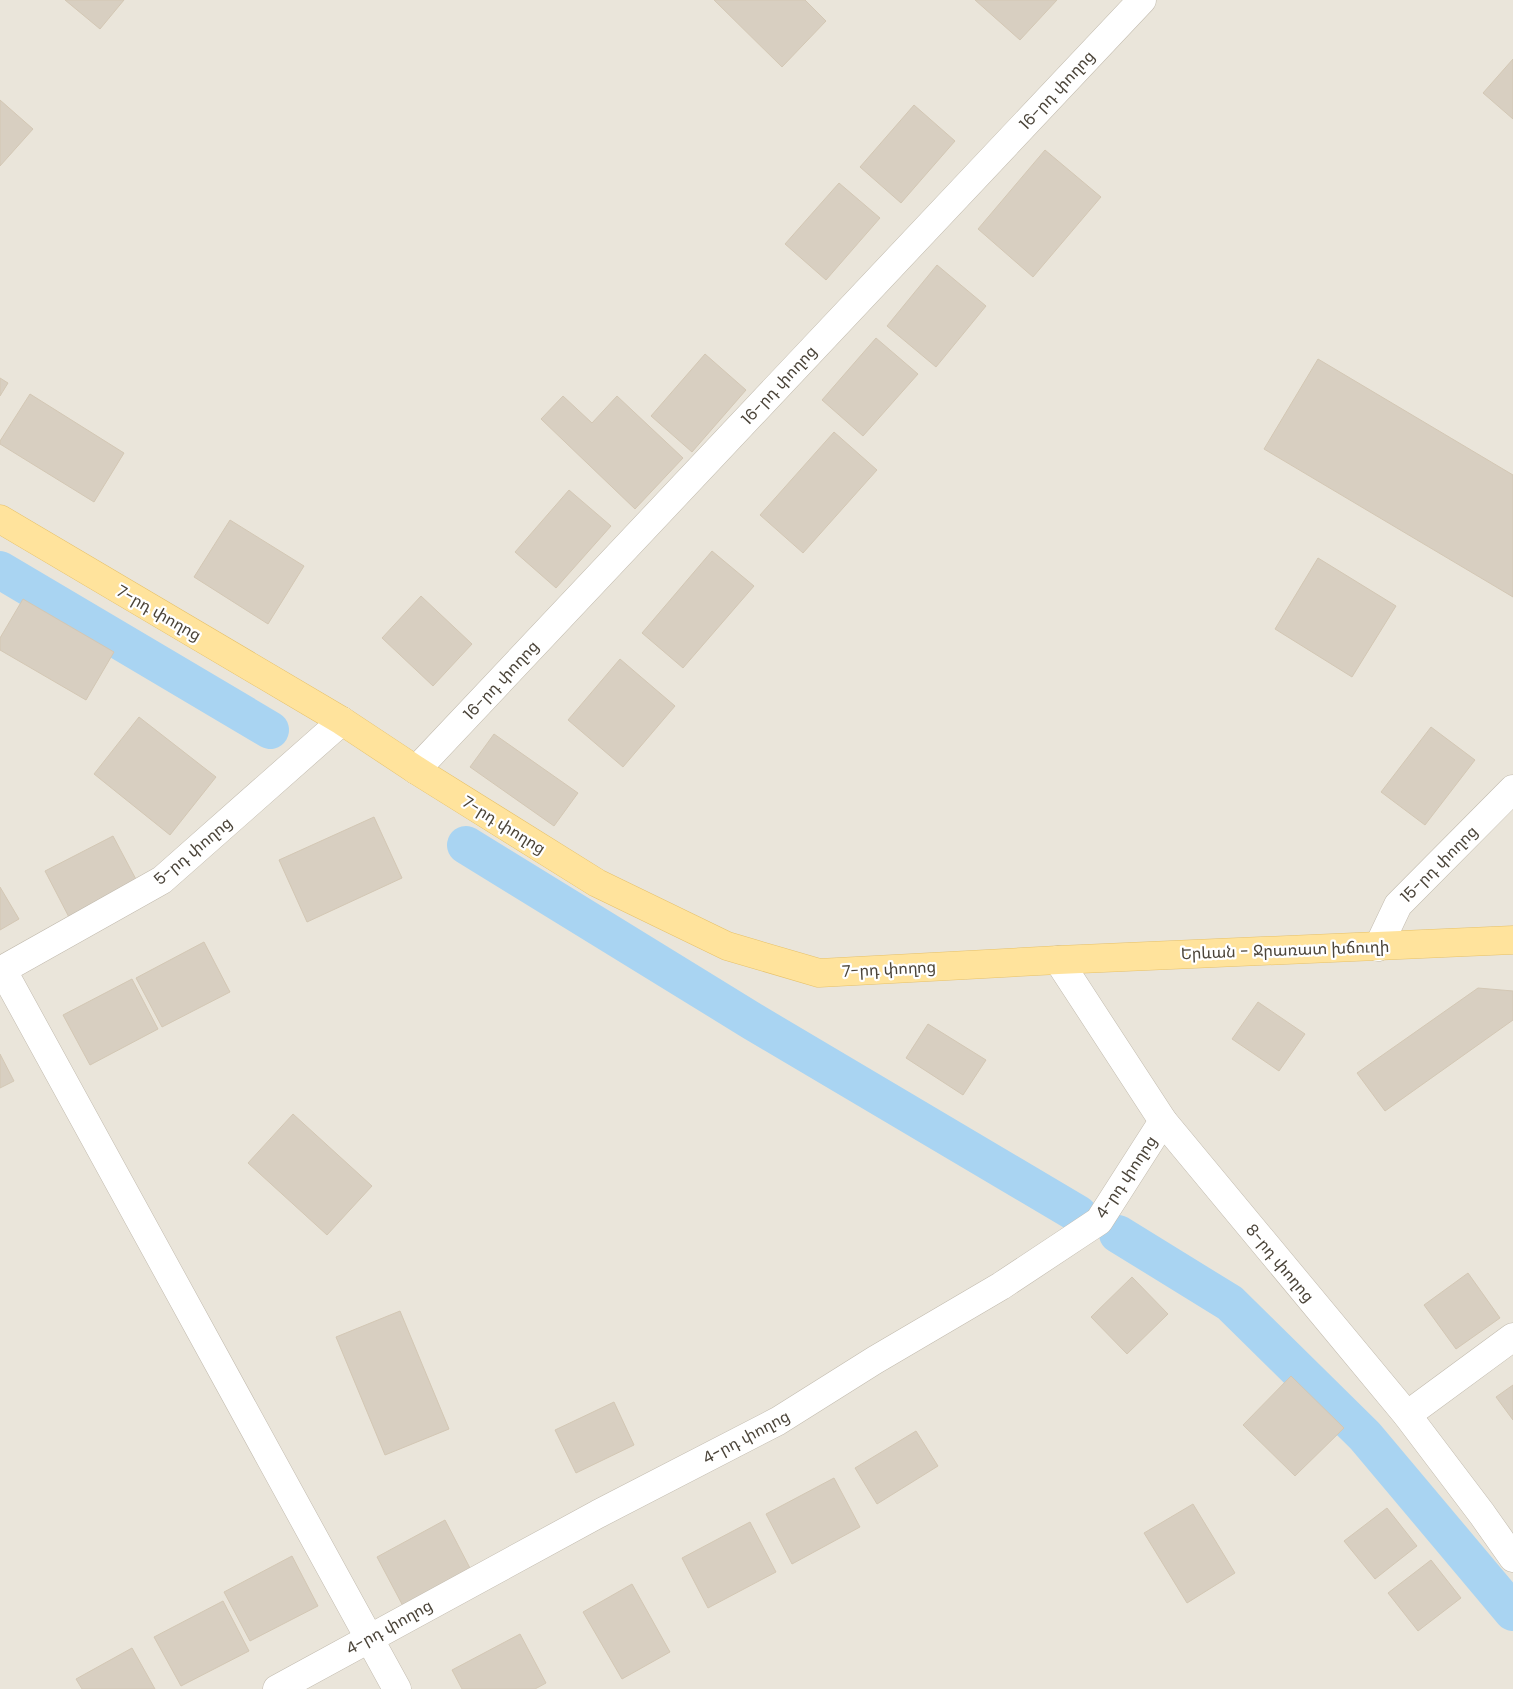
<svg xmlns="http://www.w3.org/2000/svg" width="1513" height="1689" font-family="Poppins,'Noto Sans Armenian',sans-serif">
  <style>
    .residential { fill: #eae5da }
    .lines { fill: none; stroke-linecap: round; stroke-linejoin: round }
    .canal { stroke: #a9d4f2; stroke-width: 38 }
    .building { fill: #d8cfc1; stroke: #d3c7b4 }
    .minor-casing { stroke: #c2bbae; stroke-width: 29 }
    .major-casing { stroke: #e6c16a; stroke-width: 29 }
    .minor { stroke: #fff; stroke-width: 28 }
    .major { stroke: #ffe39c; stroke-width: 28 }
    .labels { text-anchor: middle; dominant-baseline: central; stroke-width: 4.5; stroke-linejoin: round; paint-order: stroke }
    .street-label { font-size: 16px; fill: #4b4439; stroke: #fff }
  </style>
  <rect width="100%" height="100%" fill="#f6f3ec"/>
  <rect class="residential" x="0" y="0" width="1513" height="1689"/>
  <g class="lines">
    <g class="canal">
      <polyline points="0,570 270,730"/>
      <polyline points="466,845 752,1021 1078,1214"/>
      <polyline points="1118,1234 1230,1303 1365,1436 1513,1612"/>
    </g>
  </g>
  <g class="building">
    <polygon points="65,0 124,0 100,29"/>
    <polygon points="714,0 805,0 826,21 782,67"/>
    <polygon points="975,0 1057,0 1020,40"/>
    <polygon points="1513,59 1513,119 1483,93"/>
    <polygon points="0,100 33,129 0,166"/>
    <polygon points="914,105 955,141 901,203 860,167"/>
    <polygon points="1045,150 1101,197 1033,277 978,229"/>
    <polygon points="839,183 880,218 826,280 785,244"/>
    <polygon points="937,265 986,306 936,367 887,326"/>
    <polygon points="876,338 918,374 863,436 822,400"/>
    <polygon points="705,354 746,390 692,452 651,416"/>
    <polygon points="1318,359 1513,475 1513,597 1264,449"/>
    <polygon points="0,378 8,383 0,396"/>
    <polygon points="30,394 124,453 94,502 0,444 0,441"/>
    <polygon points="563,396 592,423 617,396 683,458 635,509 541,419"/>
    <polygon points="834,432 877,470 803,553 760,515"/>
    <polygon points="569,490 611,526 556,588 515,552"/>
    <polygon points="230,520 304,566 268,624 194,577"/>
    <polygon points="712,551 754,586 683,668 642,633"/>
    <polygon points="1318,558 1396,606 1352,677 1275,629"/>
    <polygon points="421,596 472,644 433,686 382,638"/>
    <polygon points="23,599 114,652 86,700 0,650 0,638"/>
    <polygon points="620,659 675,706 623,767 568,720"/>
    <polygon points="139,717 216,777 170,835 94,774"/>
    <polygon points="1431,727 1475,760 1425,825 1381,792"/>
    <polygon points="494,734 578,793 554,826 470,767"/>
    <polygon points="374,817 402,878 307,922 279,860"/>
    <polygon points="113,836 139,885 71,921 45,871"/>
    <polygon points="0,887 19,919 0,930"/>
    <polygon points="204,942 230,992 162,1027 136,978"/>
    <polygon points="132,979 158,1029 90,1065 63,1015"/>
    <polygon points="1478,988 1513,991 1513,1020 1385,1111 1357,1073"/>
    <polygon points="1258,1002 1305,1034 1279,1071 1232,1039"/>
    <polygon points="928,1024 986,1060 963,1095 906,1058"/>
    <polygon points="0,1054 14,1081 0,1088"/>
    <polygon points="293,1114 372,1186 327,1235 248,1163"/>
    <polygon points="1468,1273 1500,1318 1456,1349 1424,1305"/>
    <polygon points="1132,1277 1168,1314 1127,1354 1091,1317"/>
    <polygon points="400,1311 449,1429 385,1455 336,1337"/>
    <polygon points="1291,1376 1344,1428 1295,1476 1243,1425"/>
    <polygon points="1513,1385 1513,1420 1496,1397"/>
    <polygon points="614,1402 634,1445 576,1473 555,1430"/>
    <polygon points="916,1431 938,1466 877,1504 855,1468"/>
    <polygon points="834,1478 860,1527 792,1564 766,1514"/>
    <polygon points="1193,1504 1235,1573 1187,1603 1144,1533"/>
    <polygon points="1387,1508 1417,1546 1375,1579 1344,1541"/>
    <polygon points="445,1520 471,1570 403,1606 377,1557"/>
    <polygon points="750,1522 776,1572 708,1608 682,1558"/>
    <polygon points="292,1556 318,1606 250,1641 224,1592"/>
    <polygon points="1431,1560 1461,1598 1418,1631 1388,1593"/>
    <polygon points="632,1584 670,1652 622,1679 583,1612"/>
    <polygon points="223,1601 249,1651 181,1686 154,1637"/>
    <polygon points="520,1634 546,1683 535,1689 462,1689 452,1670"/>
    <polygon points="132,1648 155,1689 82,1689 76,1679"/>
  </g>
  <g class="lines">
    <g class="minor-casing">
      <g id="minor">
        <polyline points="416,770 1142,0"/>
        <polyline points="1378,947 1398,905 1513,789"/>
        <polyline points="1058,960 1163,1121 1407,1415 1482,1514 1513,1558"/>
        <polyline points="2,969 397,1689"/>
        <polyline points="0,971 162,880 342,721"/>
        <polyline points="1407,1415 1513,1337"/>
        <polyline points="277,1689 598,1514 778,1421 875,1360 1001,1286 1099,1221 1163,1121"/>
      </g>
    </g>
    <g class="major-casing">
      <polyline id="major" points="0,519 342,721 416,770 597,883 727,946 819,973 1058,960 1513,940"/>
    </g>
    <use href="#minor" class="minor"/>
    <use href="#major" class="major"/>
  </g>
  <g class="labels">
    <g class="street-label">
      <text transform="translate(1057 90) rotate(-47)">16-րդ փողոց</text>
      <text transform="translate(779 385) rotate(-47)">16-րդ փողոց</text>
      <text transform="translate(159 613) rotate(30)">7-րդ փողոց</text>
      <text transform="translate(501 680) rotate(-47)">16-րդ փողոց</text>
      <text transform="translate(504 825) rotate(32)">7-րդ փողոց</text>
      <text transform="translate(193 851) rotate(-40)">5-րդ փողոց</text>
      <text transform="translate(1439 864) rotate(-45)">15-րդ փողոց</text>
      <text transform="translate(1285 950) rotate(-2)">Երևան - Ջրառատ խճուղի</text>
      <text transform="translate(889 969) rotate(-3)">7-րդ փողոց</text>
      <text transform="translate(1126 1177) rotate(-56)">4-րդ փողոց</text>
      <text transform="translate(1280 1263) rotate(50)">8-րդ փողոց</text>
      <text transform="translate(746 1437) rotate(-28)">4-րդ փողոց</text>
      <text transform="translate(389 1627) rotate(-29)">4-րդ փողոց</text>
    </g>
  </g>
</svg>
